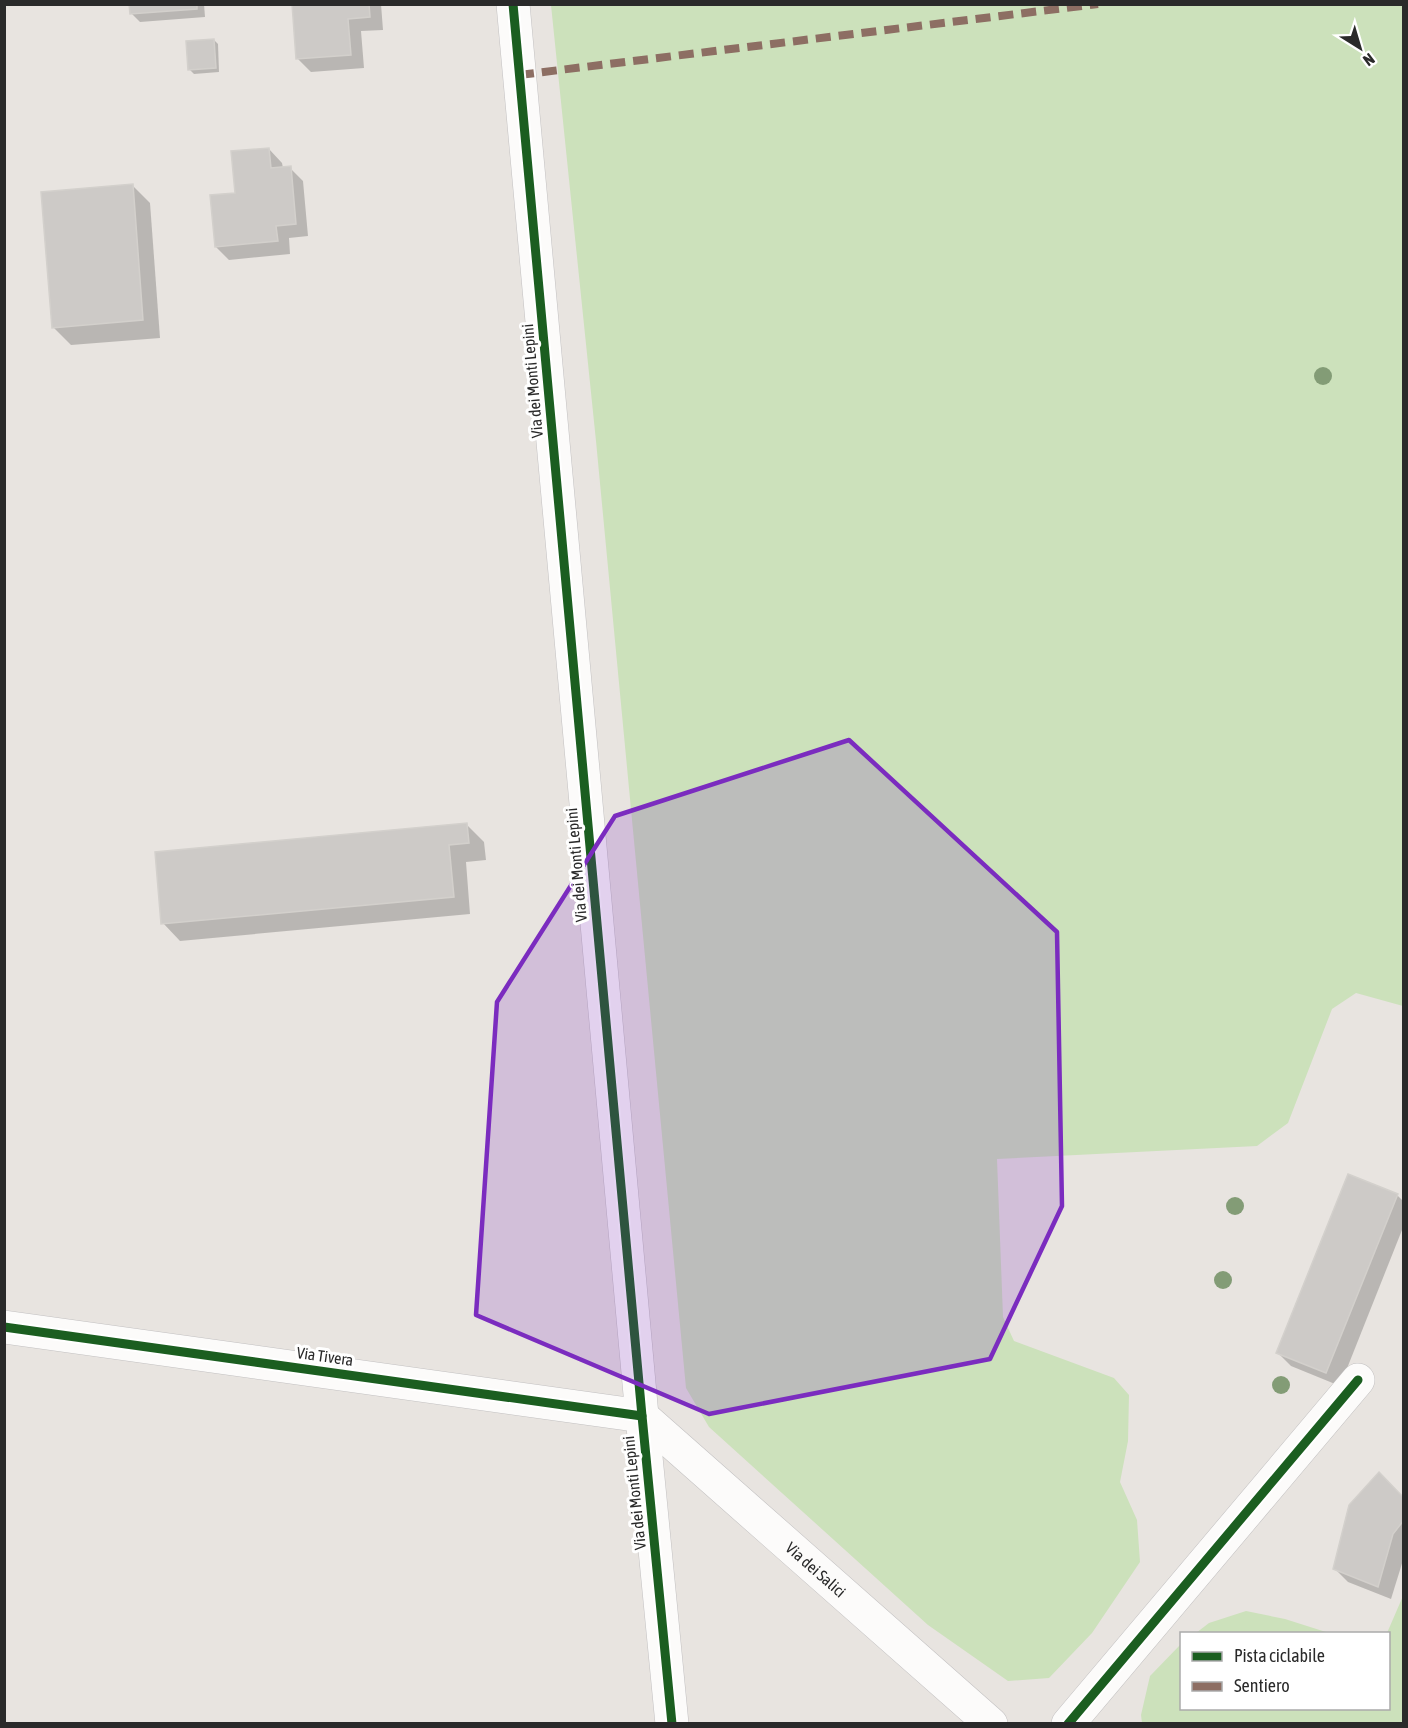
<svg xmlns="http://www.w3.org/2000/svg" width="1408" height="1728" font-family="'Asap Condensed',sans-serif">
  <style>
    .green { fill: #cce1bb }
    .shadow { fill: #0003 }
    .building { fill: #cdcac7; stroke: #d3d0cc; stroke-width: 1.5 }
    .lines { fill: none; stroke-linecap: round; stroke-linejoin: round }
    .minor-casing { stroke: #c2c0c1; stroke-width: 34 }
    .minor { stroke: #fcfbfa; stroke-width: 33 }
    .quiet { stroke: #8d6e63; stroke-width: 8; stroke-dasharray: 15 8; stroke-linecap: butt }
    .cycleway-casing { stroke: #fff; stroke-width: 13 }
    .cycleway { stroke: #1b5e20; stroke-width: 9 }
    .tree { fill: #839c76 }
    .marked { fill: #7b2cbf; fill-opacity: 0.2; stroke: #7b2cbf; stroke-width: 4.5; stroke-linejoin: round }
    .labels { text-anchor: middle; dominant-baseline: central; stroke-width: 6; stroke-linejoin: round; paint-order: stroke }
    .street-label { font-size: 16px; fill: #2a2a2a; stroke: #fff }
  </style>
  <rect width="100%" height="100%" fill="#e8e4e0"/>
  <g class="green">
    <polygon points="551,5 1403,5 1403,1006 1356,993 1332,1009 1288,1123 1257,1146 997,1159 1003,1317 1014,1341 1114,1378 1129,1395 1128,1441 1120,1482 1137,1520 1140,1562 1092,1633 1049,1678 1008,1681 928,1625 709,1427 686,1388 596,441"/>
    <polygon points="1403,1596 1403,1723 1142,1723 1141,1715 1150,1676 1181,1644 1182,1708 1388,1708 1388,1634 1387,1633"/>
    <polygon points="1246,1611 1285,1619 1329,1633 1196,1633 1209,1623"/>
  </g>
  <g class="shadow">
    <polygon points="131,4 204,4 205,17 140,22 131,13"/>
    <polygon points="294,4 381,4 383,30 361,31 364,68 311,72 298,59"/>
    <polygon points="214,40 218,44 219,72 194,74 190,70"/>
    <polygon points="269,149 282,163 283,168 290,168 303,181 308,236 289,238 290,254 229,260 216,247 237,194"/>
    <polygon points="132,185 150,203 160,338 71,345 53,327"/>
    <polygon points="466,824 484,842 486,860 466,862 470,914 180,941 163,923"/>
    <polygon points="1397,1195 1404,1202 1404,1225 1340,1386 1291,1366 1278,1353"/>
    <polygon points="1404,1499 1404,1557 1391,1599 1348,1582 1335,1569"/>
  </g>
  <g class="building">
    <polygon points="129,4 197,4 197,9 130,14"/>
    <polygon points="292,4 369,4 370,17 348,19 351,55 296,59"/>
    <polygon points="214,39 216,68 188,70 186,41"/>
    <polygon points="269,148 271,168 291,166 296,224 276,226 278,241 215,247 210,195 235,193 231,151"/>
    <polygon points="133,184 143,320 52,328 41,192"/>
    <polygon points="467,823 469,843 449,845 454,897 161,924 155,852"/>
    <polygon points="1348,1174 1398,1194 1326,1373 1276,1353"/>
    <polygon points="1379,1472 1404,1498 1404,1520 1393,1534 1378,1587 1333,1569 1349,1505"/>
  </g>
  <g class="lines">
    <g class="minor-casing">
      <g id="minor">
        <polyline points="513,4 642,1416 672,1724"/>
        <polyline points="4,1327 642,1416"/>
        <path id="s1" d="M642,1416L991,1724"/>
        <polyline points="1068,1724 1358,1380"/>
      </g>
    </g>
    <use href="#minor" class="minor"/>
    <polyline class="quiet" points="519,75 1098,4"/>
    <g class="cycleway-casing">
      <g id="cycleway">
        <polyline points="513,4 642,1416 672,1724"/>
        <polyline points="4,1327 642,1416"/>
        <polyline points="1068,1724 1358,1380"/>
      </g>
    </g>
    <use href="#cycleway" class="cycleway"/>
  </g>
  <g class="tree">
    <circle cx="1323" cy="376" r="9"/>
    <circle cx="1235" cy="1206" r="9"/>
    <circle cx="1223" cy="1280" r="9"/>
    <circle cx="1281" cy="1385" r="9"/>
  </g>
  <path class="marked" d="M849,740L1057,932L1062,1206L990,1359L709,1414L476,1315L497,1002L615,816Z"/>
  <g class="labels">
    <g class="street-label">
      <text transform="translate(532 381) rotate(-95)">Via dei Monti Lepini</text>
      <text transform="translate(576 865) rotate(-95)">Via dei Monti Lepini</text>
      <text transform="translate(325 1356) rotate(8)">Via Tivera</text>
      <text transform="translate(634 1493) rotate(-96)">Via dei Monti Lepini</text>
      <text stroke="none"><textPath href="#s1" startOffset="232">Via dei Salici</textPath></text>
    </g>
  </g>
  <rect width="1408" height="1728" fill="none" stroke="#2a2a2a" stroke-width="12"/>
  <rect x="1180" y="1632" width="210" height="78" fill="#ffffff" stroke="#aaaaaa" stroke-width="1.5"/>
  <rect x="1192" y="1652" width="30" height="9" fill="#1b5e20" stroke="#aaaaaa" stroke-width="1.5"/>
  <text x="1234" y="1662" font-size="18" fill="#2a2a2a">Pista ciclabile</text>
  <rect x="1192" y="1682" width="30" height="9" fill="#8d6e63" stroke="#aaaaaa" stroke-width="1.5"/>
  <text x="1234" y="1692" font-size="18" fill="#2a2a2a">Sentiero</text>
  <g transform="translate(1360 48) rotate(143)" stroke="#ffffff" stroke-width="4.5" paint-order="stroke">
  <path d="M0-4.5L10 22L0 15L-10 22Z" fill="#2a2a2a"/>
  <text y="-9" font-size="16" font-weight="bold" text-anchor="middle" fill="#2a2a2a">N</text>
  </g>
</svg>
